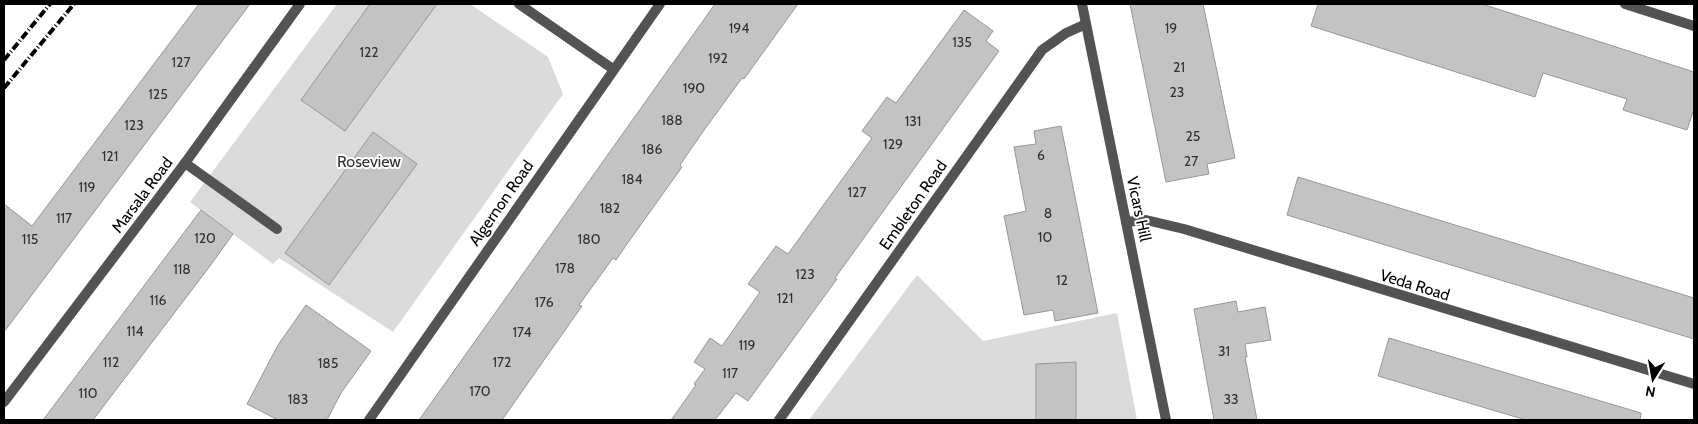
<svg xmlns="http://www.w3.org/2000/svg" width="1698" height="424" font-family="Cabin,sans-serif">
  <style>
    .green { fill: #dadada }
    .building { fill: #c3c3c3; stroke: #979797 }
    .lines { fill: none; stroke-linecap: round; stroke-linejoin: round }
    .lane { stroke: #535353; stroke-width: 10 }
    .street { stroke: #535353; stroke-width: 10 }
    .rail { stroke: #000; stroke-width: 4; stroke-dasharray: 8 2.5 1 2.5; stroke-linecap: butt }
    .labels { text-anchor: middle; dominant-baseline: central; stroke-width: 4; stroke-linejoin: round; paint-order: stroke }
    .number-label { font-size: 14px; fill: #313131 }
    .park-label { font-size: 16px; fill: #313131; stroke: #fff }
    .street-label { font-size: 16px; fill: #000; stroke: #fff }
  </style>
  <rect width="100%" height="100%" fill="#fff"/>
  <g class="green">
    <polygon points="337,4 470,4 548,57 563,94 393,332 279,258 273,264 190,202"/>
    <polygon points="917,275 983,341 1117,313 1137,420 809,420"/>
  </g>
  <g class="building">
    <polygon points="199,4 250,4 4,332 4,204 32,226"/>
    <polygon points="370,4 437,4 345,131 301,100"/>
    <polygon points="715,4 798,4 744,79 742,78 702,133 680,165 682,167 627,244 616,260 613,258 579,305 582,306 502,420 419,420"/>
    <polygon points="1130,4 1203,4 1235,158 1207,164 1209,174 1166,182"/>
    <polygon points="1318,4 1482,4 1694,72 1694,109 1687,130 1623,110 1627,99 1543,73 1535,97 1311,26"/>
    <polygon points="964,10 993,31 986,41 999,51 835,278 837,279 748,401 736,393 715,420 671,420 696,385 694,384 705,369 694,362 710,338 722,346 760,292 748,284 776,246 788,254 872,138 862,131 887,97 896,103"/>
    <polygon points="1061,126 1098,313 1055,321 1053,310 1024,315 1004,216 1026,211 1014,147 1036,144 1034,131"/>
    <polygon points="373,132 417,164 329,285 285,253"/>
    <polygon points="1298,177 1694,298 1694,339 1287,215"/>
    <polygon points="201,210 233,234 210,266 93,420 43,420"/>
    <polygon points="1236,301 1238,312 1265,307 1271,340 1245,344 1247,357 1245,357 1257,420 1214,420 1194,309"/>
    <polygon points="306,305 371,351 341,393 327,420 278,420 247,404 278,345"/>
    <polygon points="1389,338 1641,413 1640,420 1526,420 1378,376"/>
    <polygon points="1076,362 1076,420 1036,420 1036,364"/>
  </g>
  <g class="lines">
    <polyline class="lane" points="185,163 277,229"/>
    <g class="street">
      <polyline points="519,4 613,69"/>
      <polyline points="1082,4 1166,420"/>
      <polyline points="1625,4 1694,26"/>
      <polyline points="1126,222 1146,220 1184,229 1694,384"/>
      <polyline points="4,402 185,163 300,4"/>
      <polyline points="369,420 660,4"/>
      <polyline points="779,420 1042,50 1066,33 1086,24"/>
    </g>
    <g class="rail">
      <polyline points="4,60 50,4"/>
      <polyline points="4,88 74,4"/>
    </g>
  </g>
  <g class="labels">
    <g class="number-label">
      <text x="739" y="28">194</text>
      <text x="1171" y="28">19</text>
      <text x="962" y="42">135</text>
      <text x="369" y="52">122</text>
      <text x="718" y="58">192</text>
      <text x="181" y="62">127</text>
      <text x="1179" y="67">21</text>
      <text x="694" y="88">190</text>
      <text x="1177" y="92">23</text>
      <text x="158" y="94">125</text>
      <text x="672" y="120">188</text>
      <text x="913" y="121">131</text>
      <text x="134" y="125">123</text>
      <text x="1193" y="136">25</text>
      <text x="893" y="144">129</text>
      <text x="652" y="149">186</text>
      <text x="1041" y="155">6</text>
      <text x="110" y="156">121</text>
      <text x="1191" y="161">27</text>
      <text x="632" y="179">184</text>
      <text x="87" y="187">119</text>
      <text x="857" y="192">127</text>
      <text x="610" y="208">182</text>
      <text x="1048" y="213">8</text>
      <text x="64" y="218">117</text>
      <text x="1045" y="237">10</text>
      <text x="205" y="238">120</text>
      <text x="30" y="239">115</text>
      <text x="589" y="239">180</text>
      <text x="565" y="268">178</text>
      <text x="182" y="269">118</text>
      <text x="805" y="274">123</text>
      <text x="1062" y="280">12</text>
      <text x="785" y="298">121</text>
      <text x="158" y="300">116</text>
      <text x="544" y="302">176</text>
      <text x="135" y="331">114</text>
      <text x="522" y="332">174</text>
      <text x="747" y="345">119</text>
      <text x="1224" y="351">31</text>
      <text x="111" y="362">112</text>
      <text x="502" y="362">172</text>
      <text x="328" y="363">185</text>
      <text x="730" y="373">117</text>
      <text x="480" y="391">170</text>
      <text x="88" y="393">110</text>
      <text x="298" y="399">183</text>
      <text x="1231" y="399">33</text>
    </g>
    <g class="park-label">
      <text x="369" y="161">Roseview</text>
    </g>
    <g class="street-label">
      <text transform="translate(142 195) rotate(-53)">Marsala Road</text>
      <text transform="translate(501 203) rotate(-55)">Algernon Road</text>
      <text transform="translate(913 205) rotate(-55)">Embleton Road</text>
      <text transform="translate(1139 209) rotate(78)">Vicars Hill</text>
      <text transform="translate(1415 285) rotate(17)">Veda Road</text>
    </g>
  </g>
  <rect width="1698" height="424" fill="none" stroke="#000000" stroke-width="10"/>
  <g transform="translate(1653 379) rotate(191)" stroke="#ffffff" stroke-width="4" paint-order="stroke">
  <path d="M0-4L9 19L0 12L-9 19Z" fill="#000000"/>
  <text y="-8" font-size="14" font-weight="bold" text-anchor="middle" fill="#000000">N</text>
  </g>
</svg>
